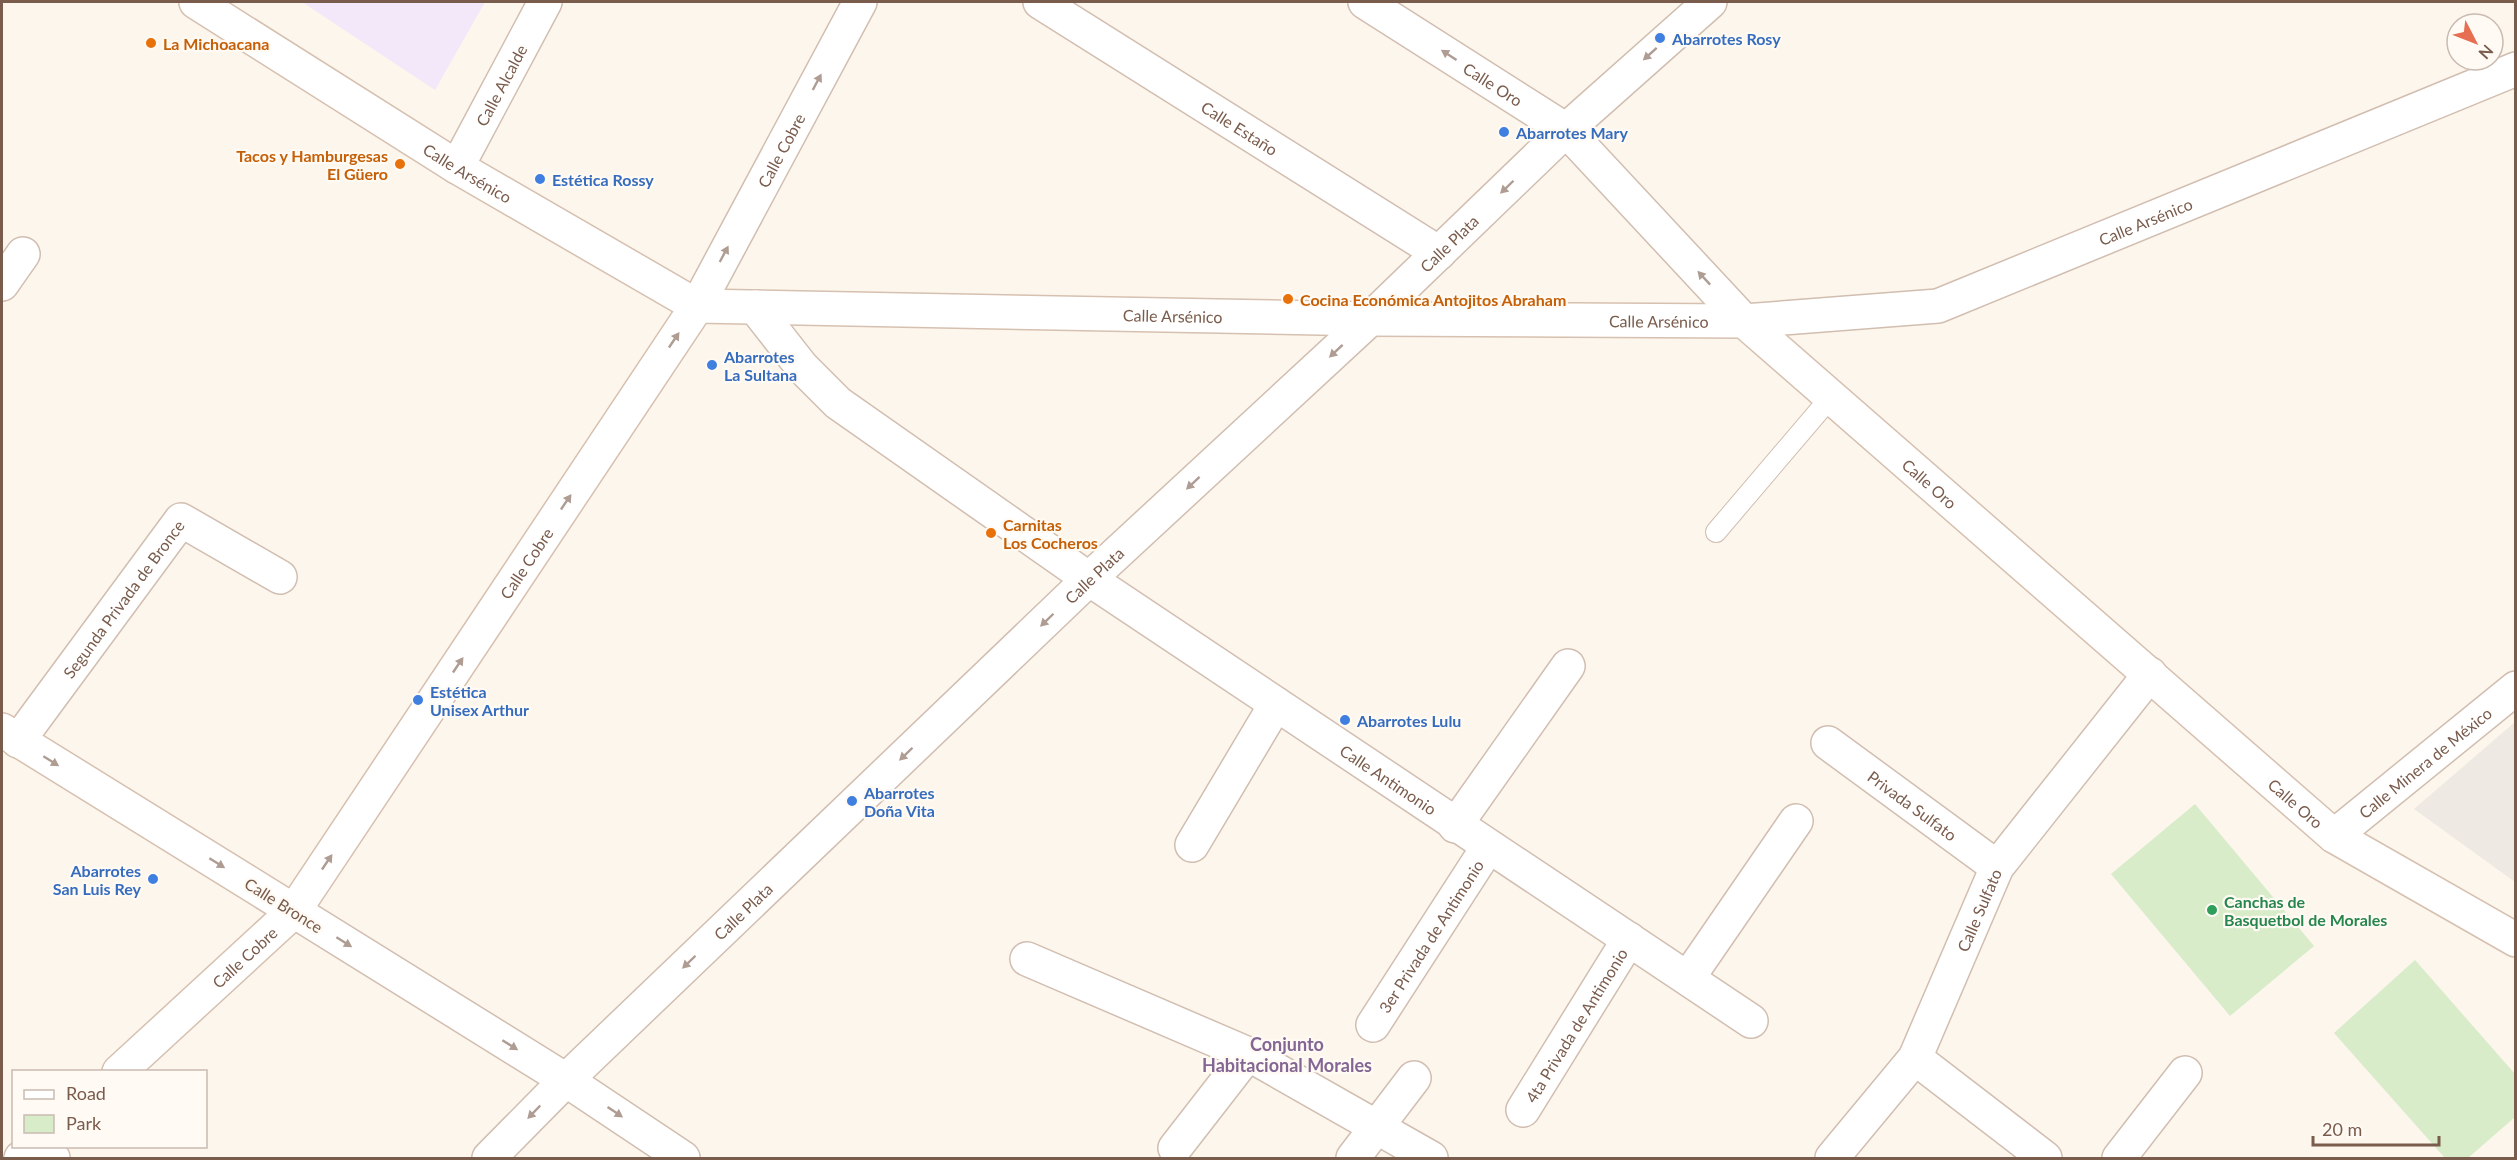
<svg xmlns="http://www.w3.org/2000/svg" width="2517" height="1160" font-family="Lato,sans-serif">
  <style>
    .industrial { fill: #efe9e4 }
    .education { fill: #f3e8fa }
    .green { fill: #d8ecc9 }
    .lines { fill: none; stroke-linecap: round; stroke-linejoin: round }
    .lane-casing { stroke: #d1beb0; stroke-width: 22 }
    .street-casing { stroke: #d1beb0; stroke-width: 36 }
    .secondary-casing { stroke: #d6c0b0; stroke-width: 36 }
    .lane { stroke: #fff; stroke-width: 20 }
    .street { stroke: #fff; stroke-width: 33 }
    .secondary { stroke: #fff; stroke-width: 33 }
    .oneway { fill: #af9d94 }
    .shop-dot { fill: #3f7fe0; stroke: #fffaf3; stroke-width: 2 }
    .food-dot { fill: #e8710a; stroke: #fffaf3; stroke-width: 2 }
    .leisure-dot { fill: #2e9e5b; stroke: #fffaf3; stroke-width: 2 }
    .labels { text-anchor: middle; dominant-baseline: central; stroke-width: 4.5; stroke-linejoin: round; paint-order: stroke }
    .shop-label { font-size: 16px; font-weight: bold; fill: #366cbe; stroke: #fffaf3; text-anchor: start }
    .food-label { font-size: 16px; font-weight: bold; fill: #c56008; stroke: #fffaf3; text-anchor: start }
    .street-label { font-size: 16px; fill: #7a5c4d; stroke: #fffaf3 }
    .leisure-label { font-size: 16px; font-weight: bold; fill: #27864d; stroke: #fffaf3; text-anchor: start }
    .neighbourhood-label { font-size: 18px; font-weight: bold; fill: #846695; stroke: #fffaf3 }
  </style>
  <rect width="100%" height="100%" fill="#fdf6ec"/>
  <polygon class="industrial" points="2515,722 2515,882 2414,809"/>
  <polygon class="education" points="302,2 485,2 435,90"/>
  <g class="green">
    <polygon points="2195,804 2314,946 2230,1016 2111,874"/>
    <polygon points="2415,960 2515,1074 2515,1117 2468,1158 2445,1158 2334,1033"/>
  </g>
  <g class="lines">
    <g class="lane-casing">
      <polyline id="lane" points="1716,532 1830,398"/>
    </g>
    <g class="street-casing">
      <g id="street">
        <path id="s1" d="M1040,2L1439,253"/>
        <path id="s2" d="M1365,2L1566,130L1744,321L1938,306L2516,69"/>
        <path id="s3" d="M457,167L545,2"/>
        <polyline points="2,284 23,254"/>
        <path id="s4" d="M697,306L860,2"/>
        <path id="s5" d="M755,307L802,367L838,403L1089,579L1751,1021"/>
        <path id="s6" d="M18,741L181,520L280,577"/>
        <path id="s7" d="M1828,743L1997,867"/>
        <polyline points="1455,826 1568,666"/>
        <path id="s8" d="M2334,836L2516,688"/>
        <polyline points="1192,845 1276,704"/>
        <polyline points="294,911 566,1080 683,1158"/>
        <polyline points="1027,959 1248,1054 1431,1158"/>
        <polyline points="1688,978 1796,821"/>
        <path id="s9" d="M1373,1025L1488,847"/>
        <polyline points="1915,1058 2045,1158"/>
        <path id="s10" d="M1523,1110L1629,939"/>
        <polyline points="1175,1148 1248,1054"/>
        <polyline points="21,1158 37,1146"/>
        <path id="s11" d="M489,1158L566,1080L1089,579L1370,319L1566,130L1710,2"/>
        <polyline points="1353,1158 1414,1078"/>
        <path id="s12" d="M1832,1158L1915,1058L1997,867L2150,674"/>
        <polyline points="2119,1158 2185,1073"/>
      </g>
    </g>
    <g class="secondary-casing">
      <g id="secondary">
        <path id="s13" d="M196,2L457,167L697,306L1370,319L1744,321L2334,836L2516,940"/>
        <polyline points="2,730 294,911"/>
        <path id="s14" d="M119,1072L294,911L697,306"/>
        <polyline points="39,1146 53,1158"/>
      </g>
    </g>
    <use href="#lane" class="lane"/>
    <use href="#street" class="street"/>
    <use href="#secondary" class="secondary"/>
  </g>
  <defs><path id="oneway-solid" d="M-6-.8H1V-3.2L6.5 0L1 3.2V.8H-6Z" transform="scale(1.5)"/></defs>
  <g class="oneway">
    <use href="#oneway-solid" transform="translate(1650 54) rotate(138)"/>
    <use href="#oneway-solid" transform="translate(1449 55) rotate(-147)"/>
    <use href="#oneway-solid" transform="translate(817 82) rotate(-62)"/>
    <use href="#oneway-solid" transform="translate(1507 187) rotate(136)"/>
    <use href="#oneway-solid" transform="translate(724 254) rotate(-62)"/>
    <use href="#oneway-solid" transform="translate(1704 278) rotate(-133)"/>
    <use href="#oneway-solid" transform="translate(674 340) rotate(-56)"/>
    <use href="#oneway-solid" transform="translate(1336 351) rotate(137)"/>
    <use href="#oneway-solid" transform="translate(1193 483) rotate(137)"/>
    <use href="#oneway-solid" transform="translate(566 502) rotate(-56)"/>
    <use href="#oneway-solid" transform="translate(1047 620) rotate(136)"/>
    <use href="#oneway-solid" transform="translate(458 665) rotate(-56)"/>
    <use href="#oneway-solid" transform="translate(906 754) rotate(136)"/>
    <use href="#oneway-solid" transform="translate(51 761) rotate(32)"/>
    <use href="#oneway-solid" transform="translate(327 862) rotate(-56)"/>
    <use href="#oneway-solid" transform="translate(217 863) rotate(32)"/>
    <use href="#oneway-solid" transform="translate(344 942) rotate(32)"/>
    <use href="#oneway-solid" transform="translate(689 962) rotate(136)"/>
    <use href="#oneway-solid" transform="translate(510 1045) rotate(32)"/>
    <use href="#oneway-solid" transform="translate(534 1112) rotate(134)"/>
    <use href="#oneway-solid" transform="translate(615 1112) rotate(34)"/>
  </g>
  <g class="shop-dot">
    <circle cx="1660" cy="38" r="6"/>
    <circle cx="1504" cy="132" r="6"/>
    <circle cx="540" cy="179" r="6"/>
    <circle cx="712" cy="365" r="6"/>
    <circle cx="418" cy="700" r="6"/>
    <circle cx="1345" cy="720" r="6"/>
    <circle cx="852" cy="801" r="6"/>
    <circle cx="153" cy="879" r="6"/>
  </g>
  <g class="food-dot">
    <circle cx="151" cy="43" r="6"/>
    <circle cx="400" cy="164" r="6"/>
    <circle cx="1288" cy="299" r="6"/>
    <circle cx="991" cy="533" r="6"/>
  </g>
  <circle class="leisure-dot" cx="2212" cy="910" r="6"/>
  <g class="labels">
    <g class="shop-label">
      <text x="1672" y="38">Abarrotes Rosy</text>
      <text x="1516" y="132">Abarrotes Mary</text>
      <text x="552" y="179">Estética Rossy</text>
      <text x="724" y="356">Abarrotes<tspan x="724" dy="18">La Sultana</tspan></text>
      <text x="430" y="691">Estética<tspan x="430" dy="18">Unisex Arthur</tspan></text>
      <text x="1357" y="720">Abarrotes Lulu</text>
      <text x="864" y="792">Abarrotes<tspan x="864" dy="18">Doña Vita</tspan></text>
      <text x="141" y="870" text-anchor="end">Abarrotes<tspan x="141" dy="18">San Luis Rey</tspan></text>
    </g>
    <g class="food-label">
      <text x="163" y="43">La Michoacana</text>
      <text x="388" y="155" text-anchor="end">Tacos y Hamburgesas<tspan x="388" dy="18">El Güero</tspan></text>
      <text x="1300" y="299">Cocina Económica Antojitos Abraham</text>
      <text x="1003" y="524">Carnitas<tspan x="1003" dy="18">Los Cocheros</tspan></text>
    </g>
    <g class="street-label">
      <text stroke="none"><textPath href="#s3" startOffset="93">Calle Alcalde</textPath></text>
      <text stroke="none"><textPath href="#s2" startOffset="152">Calle Oro</textPath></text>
      <text stroke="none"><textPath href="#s1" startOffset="236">Calle Estaño</textPath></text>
      <text stroke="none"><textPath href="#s4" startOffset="177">Calle Cobre</textPath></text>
      <text stroke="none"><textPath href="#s13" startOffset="321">Calle Arsénico</textPath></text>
      <text stroke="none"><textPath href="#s2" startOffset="918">Calle Arsénico</textPath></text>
      <text stroke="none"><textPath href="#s11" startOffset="1326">Calle Plata</textPath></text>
      <text stroke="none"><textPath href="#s13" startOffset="1062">Calle Arsénico</textPath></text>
      <text stroke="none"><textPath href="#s13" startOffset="1548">Calle Arsénico</textPath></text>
      <text stroke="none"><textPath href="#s13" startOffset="1880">Calle Oro</textPath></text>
      <text stroke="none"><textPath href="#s14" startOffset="656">Calle Cobre</textPath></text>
      <text stroke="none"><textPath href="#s11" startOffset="840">Calle Plata</textPath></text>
      <text stroke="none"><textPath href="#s6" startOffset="177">Segunda Privada de Bronce</textPath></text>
      <text stroke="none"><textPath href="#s8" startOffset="117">Calle Minera de México</textPath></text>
      <text stroke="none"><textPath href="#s5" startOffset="794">Calle Antimonio</textPath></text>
      <text stroke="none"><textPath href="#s13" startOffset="2366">Calle Oro</textPath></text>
      <text stroke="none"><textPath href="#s7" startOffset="105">Privada Sulfato</textPath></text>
      <text transform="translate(284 905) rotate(32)">Calle Bronce</text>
      <text stroke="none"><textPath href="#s11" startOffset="354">Calle Plata</textPath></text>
      <text stroke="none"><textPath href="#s12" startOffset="291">Calle Sulfato</textPath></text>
      <text stroke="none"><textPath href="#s9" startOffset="106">3er Privada de Antimonio</textPath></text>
      <text stroke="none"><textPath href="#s14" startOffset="170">Calle Cobre</textPath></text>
      <text stroke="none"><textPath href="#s10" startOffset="100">4ta Privada de Antimonio</textPath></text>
    </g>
    <g class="leisure-label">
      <text x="2224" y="901">Canchas de<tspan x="2224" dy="18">Basquetbol de Morales</tspan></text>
    </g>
    <g class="neighbourhood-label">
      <text x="1287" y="1044">Conjunto<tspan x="1287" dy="21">Habitacional Morales</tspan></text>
    </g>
  </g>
  <rect width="2517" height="1160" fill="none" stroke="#7a5c4d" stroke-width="6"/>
  <rect x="12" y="1070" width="195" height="78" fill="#fffaf3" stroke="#cabbb1" stroke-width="1.5"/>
  <rect x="24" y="1090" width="30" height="9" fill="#ffffff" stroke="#cabbb1" stroke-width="1.5"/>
  <text x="66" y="1100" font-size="18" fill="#7a5c4d">Road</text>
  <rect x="24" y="1115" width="30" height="18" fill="#d8ecc9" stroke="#cabbb1" stroke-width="1.5"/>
  <text x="66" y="1130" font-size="18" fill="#7a5c4d">Park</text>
  <g transform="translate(2475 42) rotate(132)"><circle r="28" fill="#fffaf3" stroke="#cabbb1" stroke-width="1.5"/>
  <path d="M0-4.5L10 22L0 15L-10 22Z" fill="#e76f51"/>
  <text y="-9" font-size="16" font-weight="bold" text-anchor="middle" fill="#7a5c4d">N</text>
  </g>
  <path d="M2313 1136v9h126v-9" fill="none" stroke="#7a5c4d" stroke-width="3"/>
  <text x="2322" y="1136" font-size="18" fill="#7a5c4d" stroke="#fffaf3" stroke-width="4.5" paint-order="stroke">20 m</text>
</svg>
